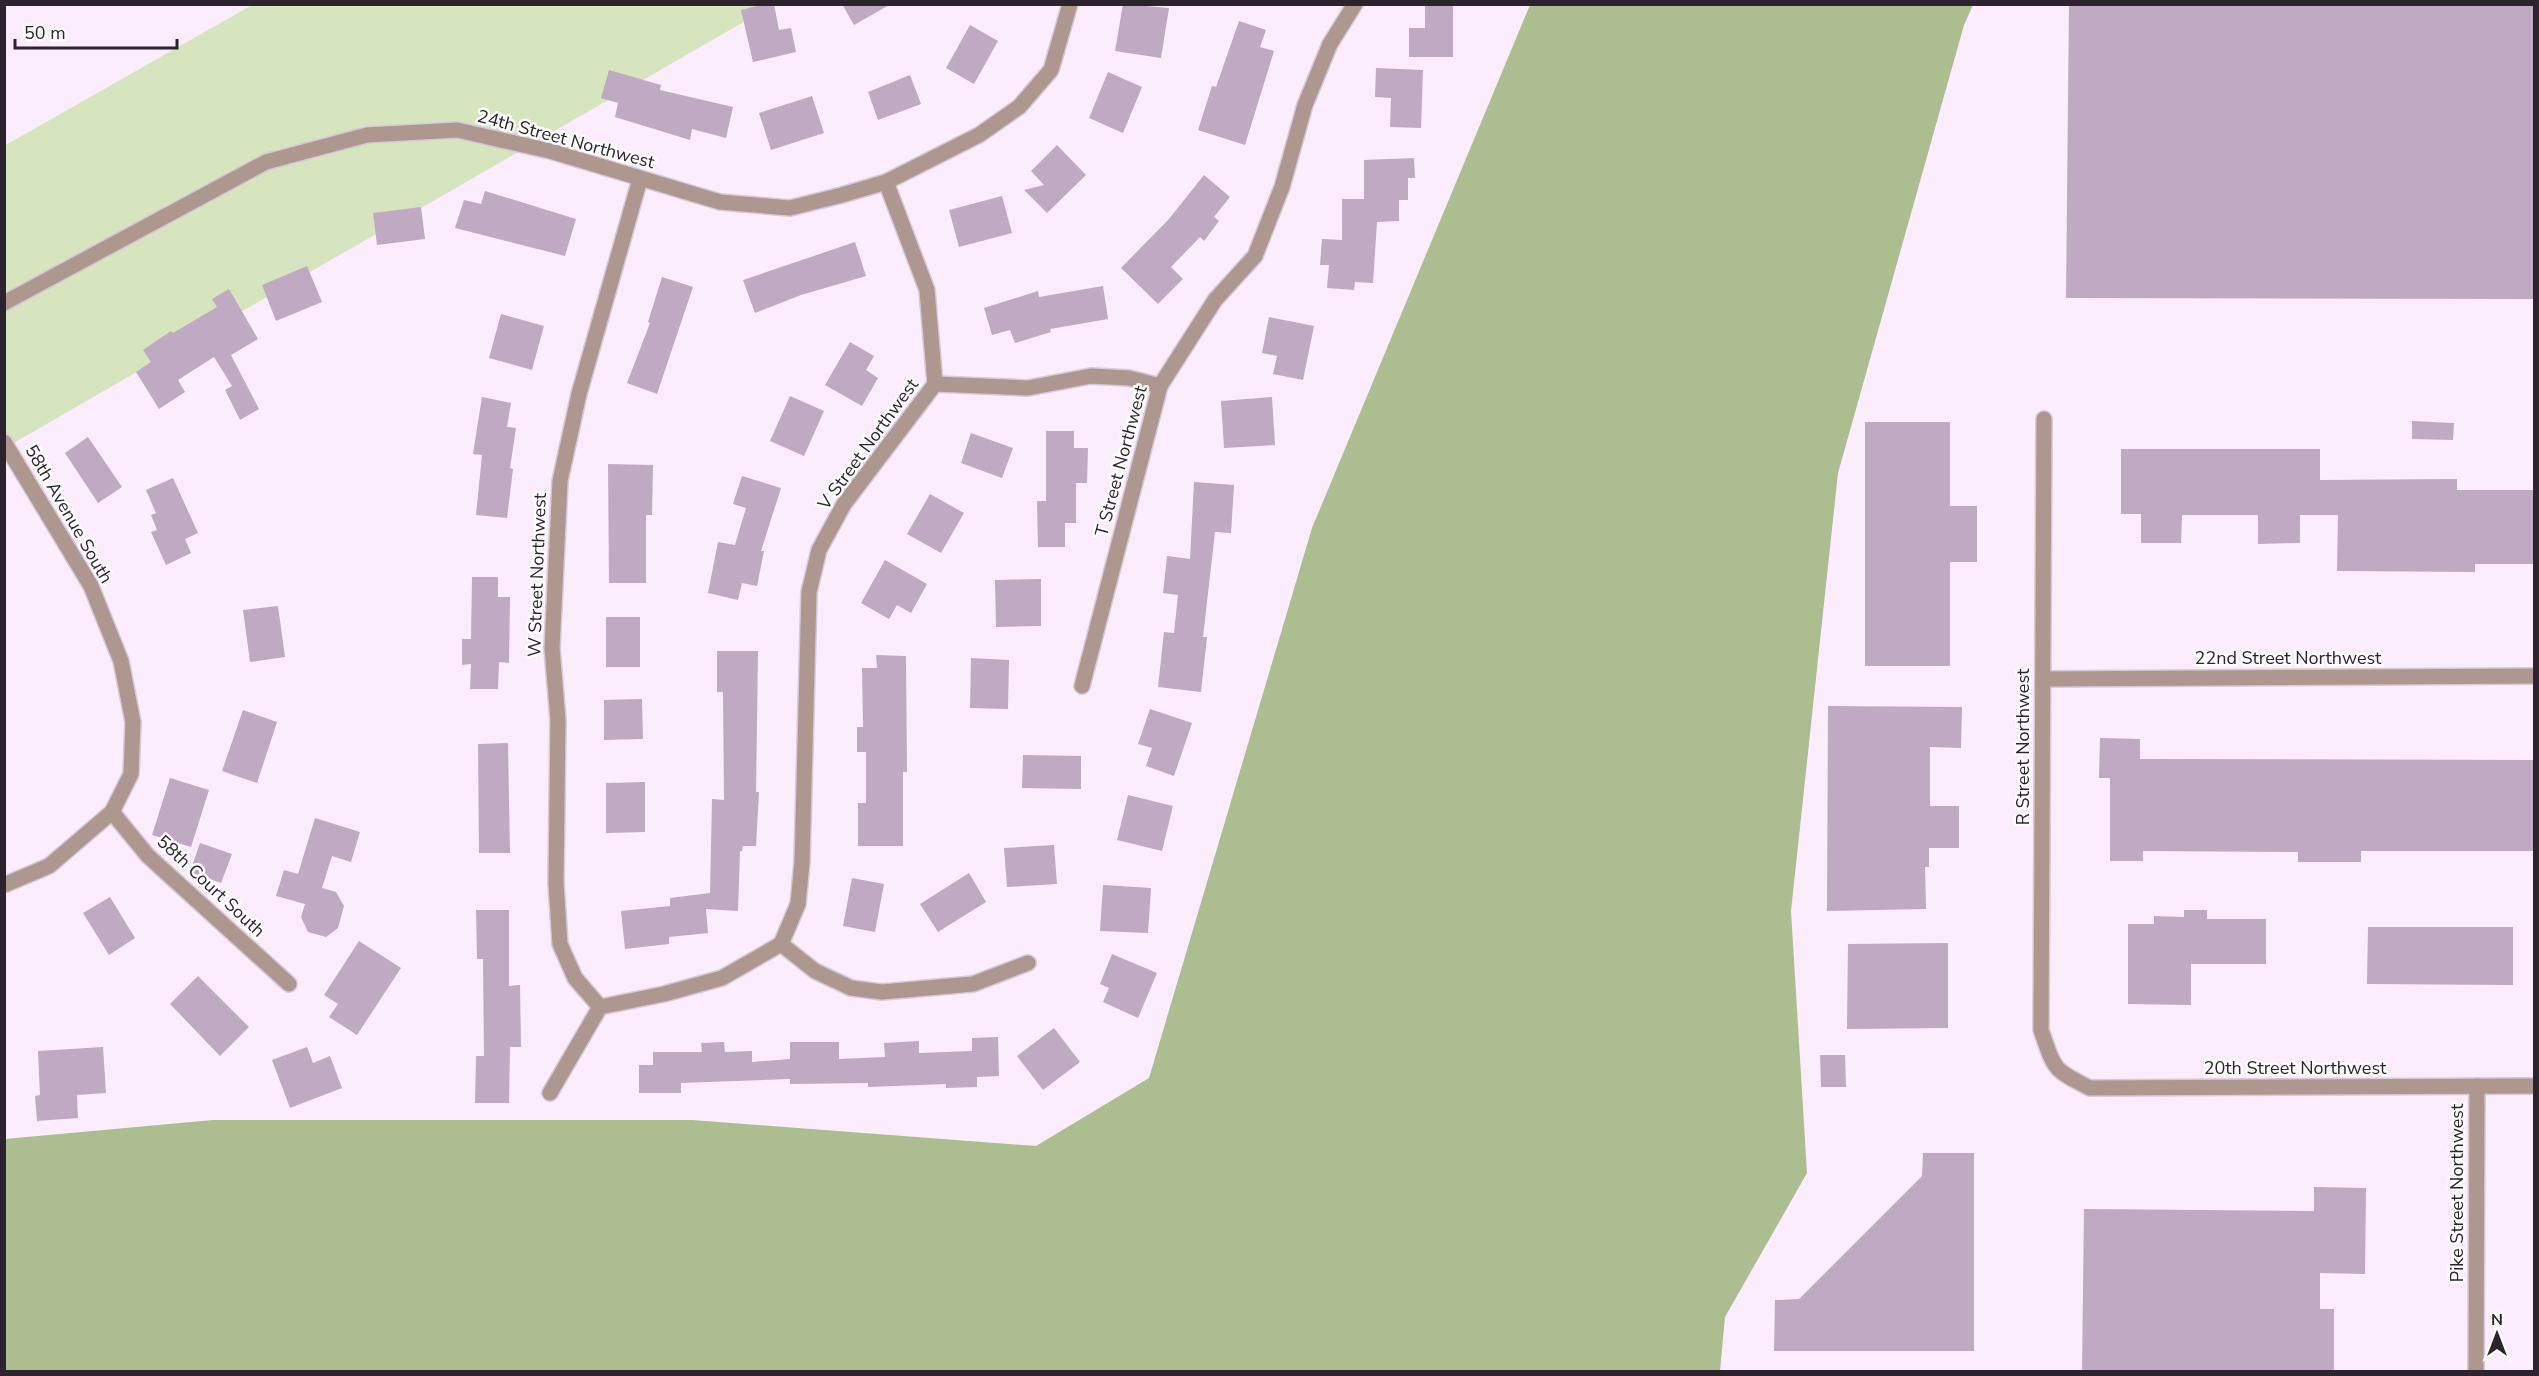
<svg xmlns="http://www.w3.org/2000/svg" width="2539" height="1376" font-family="'Nunito Sans',sans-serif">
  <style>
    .green { fill: #d6e5bd }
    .forest { fill: #acbd90 }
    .building { fill: #bfa9c3 }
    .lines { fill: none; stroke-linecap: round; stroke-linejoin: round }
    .street-casing { stroke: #d6c9d8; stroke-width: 18 }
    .street { stroke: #ad978f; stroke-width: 15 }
    .labels { text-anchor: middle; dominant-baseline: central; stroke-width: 5; stroke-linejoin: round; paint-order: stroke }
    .street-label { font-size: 18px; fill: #2c232e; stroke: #fff }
  </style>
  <rect width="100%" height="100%" fill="#fbedfd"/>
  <polygon class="green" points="252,5 773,5 5,448 4,146"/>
  <polygon class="forest" points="1530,5 1973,5 1964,25 1838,473 1791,911 1807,1173 1725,1317 1720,1371 5,1371 5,1139 213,1120 692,1120 1036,1146 1149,1078 1312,528"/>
  <g class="building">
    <polygon points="765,4 774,4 779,30 791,28 796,52 753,62 741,10"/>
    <polygon points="842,4 891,4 854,25"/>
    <polygon points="1123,4 1169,8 1161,58 1115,51"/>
    <polygon points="1425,4 1453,4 1453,57 1409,57 1409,28 1425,28"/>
    <polygon points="2069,4 2535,4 2535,299 2066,298"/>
    <polygon points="1239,21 1266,30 1260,47 1274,51 1245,145 1198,130 1212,86 1216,87"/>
    <polygon points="970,25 998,41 974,84 946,68"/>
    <polygon points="1376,68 1423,70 1421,128 1390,127 1391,98 1375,97"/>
    <polygon points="609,70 661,85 660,90 733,107 726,138 692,129 690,140 615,117 618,103 601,98"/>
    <polygon points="1108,72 1142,87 1123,133 1089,118"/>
    <polygon points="910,75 921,104 878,120 868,92"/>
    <polygon points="812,96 824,133 771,150 759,113"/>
    <polygon points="1057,145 1086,175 1047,213 1024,190 1044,185 1031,171"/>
    <polygon points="1414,158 1415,178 1408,178 1408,200 1399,200 1399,221 1377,222 1373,283 1355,282 1354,290 1327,288 1329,265 1320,265 1322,239 1342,240 1342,199 1364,199 1364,160"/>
    <polygon points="1204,175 1230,197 1214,217 1219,221 1204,241 1200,237 1171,267 1183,279 1158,304 1121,268 1169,219"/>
    <polygon points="485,191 576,219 565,256 455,228 464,200 481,204"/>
    <polygon points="1002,196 1012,233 959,247 949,210"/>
    <polygon points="421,207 425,239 377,245 373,213"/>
    <polygon points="855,242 866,276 801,295 755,313 743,280"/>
    <polygon points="307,266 322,302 276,321 262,285"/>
    <polygon points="662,277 693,287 657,394 627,383 650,323 648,322"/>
    <polygon points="1103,286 1108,319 1050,329 1051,332 1015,343 1010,330 992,335 984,308 1038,291 1039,297"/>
    <polygon points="229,289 258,339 231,355 259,409 240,420 225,390 232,386 214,357 178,380 185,392 159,409 136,372 151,362 143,350 171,331 173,333 217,307 212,299"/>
    <polygon points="501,314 544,326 532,370 489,358"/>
    <polygon points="1269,317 1314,326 1303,380 1273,374 1277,356 1262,353"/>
    <polygon points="850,342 874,356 866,370 878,378 862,406 825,385"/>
    <polygon points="790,396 824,411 804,456 770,441"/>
    <polygon points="482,397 511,403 507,427 516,428 510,468 513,469 507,518 476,515 482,455 473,454"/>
    <polygon points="1272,397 1275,445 1224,448 1221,401"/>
    <polygon points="2412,421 2454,423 2453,440 2412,439"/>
    <polygon points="1865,422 1950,422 1950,506 1977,506 1977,562 1950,562 1950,666 1865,666"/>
    <polygon points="1046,431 1074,431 1074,448 1088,448 1087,483 1076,483 1076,523 1065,523 1065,547 1038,547 1037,501 1046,501"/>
    <polygon points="971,433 1013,448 1002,478 961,463"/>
    <polygon points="88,437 122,487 98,503 65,453"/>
    <polygon points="2121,449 2320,449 2320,480 2457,479 2457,490 2535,490 2535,564 2475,564 2475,572 2337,571 2338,515 2300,515 2300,543 2258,544 2258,515 2182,515 2181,543 2141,543 2141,514 2121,514"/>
    <polygon points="608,464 653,465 652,515 646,515 646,583 609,583"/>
    <polygon points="742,476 781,488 761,551 764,551 757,586 742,583 738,600 708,593 718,542 735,545 746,508 733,504"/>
    <polygon points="173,478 198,533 185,539 191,553 166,565 151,532 157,530 151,515 156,513 146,490"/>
    <polygon points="1194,482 1234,485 1231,533 1215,532 1203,637 1207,637 1201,692 1158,687 1164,632 1174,633 1178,595 1163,593 1167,556 1190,559"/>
    <polygon points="930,494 964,513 941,553 907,534"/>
    <polygon points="885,560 927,584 911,613 897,605 889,619 861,603"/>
    <polygon points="472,577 498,577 498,597 510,597 509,663 499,662 498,689 470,689 471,664 462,665 462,639 471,639"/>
    <polygon points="1041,579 1041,626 996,627 995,580"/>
    <polygon points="278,606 285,657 250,662 243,610"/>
    <rect x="606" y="617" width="34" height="50"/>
    <polygon points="717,651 758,651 756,792 759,792 756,846 743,846 742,851 740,851 738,911 706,909 708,933 669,937 669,944 625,949 621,911 670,906 670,898 710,893 712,799 724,800 723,692 717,692"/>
    <polygon points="876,655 906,656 907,772 903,772 903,846 858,846 858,803 866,803 866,752 857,752 857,727 863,727 862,668 877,668"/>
    <polygon points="971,658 1009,660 1008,709 970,708"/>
    <polygon points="642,699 643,739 604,740 604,700"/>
    <polygon points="1828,706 1962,707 1961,748 1930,747 1930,806 1959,806 1959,848 1929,848 1929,867 1925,867 1926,909 1827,911"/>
    <polygon points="1150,709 1192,723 1174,776 1146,766 1152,748 1138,744"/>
    <polygon points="243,710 277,722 257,783 222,771"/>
    <polygon points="2100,738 2140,739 2140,759 2535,760 2535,851 2361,851 2361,862 2298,862 2298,852 2143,851 2143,861 2110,861 2110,778 2099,778"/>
    <polygon points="508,743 510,853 479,853 478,744"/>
    <polygon points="1023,755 1081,756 1081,789 1022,788"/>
    <polygon points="170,778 209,790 191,847 152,835"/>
    <polygon points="645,782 645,832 606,833 606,783"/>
    <polygon points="1128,795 1173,806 1162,851 1117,840"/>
    <polygon points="315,818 360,832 351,862 332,856 322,888 336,892 344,906 338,928 326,937 308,932 301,917 305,904 276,896 284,870 298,874"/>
    <polygon points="200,843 232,854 221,883 190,872"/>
    <polygon points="1054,845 1057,884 1007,887 1004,848"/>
    <polygon points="969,873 986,902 938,932 920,904"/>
    <polygon points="852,878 884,884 875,932 843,926"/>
    <polygon points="1103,885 1151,888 1148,933 1100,931"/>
    <polygon points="110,897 135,938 109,955 83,913"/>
    <polygon points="476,910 509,910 509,986 520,985 521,1047 510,1047 509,1103 475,1103 476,1056 484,1056 483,959 477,959"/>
    <polygon points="2184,910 2207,910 2207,919 2266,919 2266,964 2191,964 2191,1005 2128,1004 2128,924 2154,924 2154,916 2184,917"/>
    <polygon points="2368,927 2513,927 2513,985 2367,984"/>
    <polygon points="359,941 401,968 357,1035 329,1017 338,1004 324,995"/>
    <polygon points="1948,943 1948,1028 1847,1029 1848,944"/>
    <polygon points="1112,954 1157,973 1138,1018 1103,1002 1109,988 1100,984"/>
    <polygon points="198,976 249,1027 220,1056 170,1004"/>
    <polygon points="1054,1028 1080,1062 1043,1090 1017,1056"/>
    <polygon points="998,1037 999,1076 977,1077 977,1087 946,1088 946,1084 868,1087 868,1083 790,1084 790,1079 681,1083 681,1093 639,1093 639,1065 653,1065 653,1052 702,1052 701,1043 724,1042 725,1052 752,1051 752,1062 790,1059 790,1042 839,1042 839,1059 885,1057 884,1043 919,1041 919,1053 972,1051 972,1038"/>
    <polygon points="103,1047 106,1093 77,1095 78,1118 37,1121 35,1096 40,1095 38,1051"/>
    <polygon points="307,1047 313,1063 330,1056 342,1088 290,1108 272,1060"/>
    <polygon points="1820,1055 1845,1055 1846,1087 1821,1087"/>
    <polygon points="1923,1153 1974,1153 1974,1351 1774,1351 1775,1300 1799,1299 1922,1176"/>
    <polygon points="2314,1187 2366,1188 2365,1274 2320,1273 2320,1309 2334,1309 2334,1371 2082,1371 2084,1209 2314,1211"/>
  </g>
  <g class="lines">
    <g class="street-casing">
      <g id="street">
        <polyline points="4,303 266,162 367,135 457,130 550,151 720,202 790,208 842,195 886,182 979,135 1019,107 1051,70 1070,4"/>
        <polyline points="935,384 1028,388 1091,376 1129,378 1160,386"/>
        <path d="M2044,419L2041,1030C2055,1070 2052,1069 2090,1088L2534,1086"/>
        <polyline points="4,442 91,586 121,661 133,722 131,774 112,812 49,866 4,885"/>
        <polyline points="2043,679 2534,676"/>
        <polyline points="1082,686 1160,386 1215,300 1255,256 1282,187 1305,105 1330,44 1355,4"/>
        <polyline points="112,812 148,856 289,984"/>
        <polyline points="781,944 798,904 802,862 809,592 819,550 844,504 935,384 927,290 886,182"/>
        <polyline points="600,1007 575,978 560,944 556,883 558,720 552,648 560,481 579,394 640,179"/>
        <polyline points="550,1093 600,1007 664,994 722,978 781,944 815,971 851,988 882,992 973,984 1028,963"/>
        <polyline points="2476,1372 2477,1086"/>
      </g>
    </g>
    <use href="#street" class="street"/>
  </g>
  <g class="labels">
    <g class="street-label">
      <text transform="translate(566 139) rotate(15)">24th Street Northwest</text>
      <text transform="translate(868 444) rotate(-54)">V Street Northwest</text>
      <text transform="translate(1121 461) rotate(-75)">T Street Northwest</text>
      <text transform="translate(69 514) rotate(60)">58th Avenue South</text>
      <text transform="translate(537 575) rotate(-88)">W Street Northwest</text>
      <text x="2288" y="658">22nd Street Northwest</text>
      <text transform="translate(2023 747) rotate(-90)">R Street Northwest</text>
      <text transform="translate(211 886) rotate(43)">58th Court South</text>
      <text x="2295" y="1068">20th Street Northwest</text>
      <text transform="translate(2457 1193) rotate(-90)">Pike Street Northwest</text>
    </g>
  </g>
  <rect width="2539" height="1376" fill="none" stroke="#2c232e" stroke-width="12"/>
  <g transform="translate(2497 1334)" stroke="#ffffff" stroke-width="4.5" paint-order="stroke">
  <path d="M0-4.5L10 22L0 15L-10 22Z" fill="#2c232e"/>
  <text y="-9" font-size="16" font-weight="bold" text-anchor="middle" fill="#2c232e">N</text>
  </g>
  <path d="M15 39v9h162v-9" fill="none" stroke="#2c232e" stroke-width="3"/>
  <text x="24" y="39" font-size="18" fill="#2c232e" stroke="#ffffff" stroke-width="4.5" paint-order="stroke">50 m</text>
</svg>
